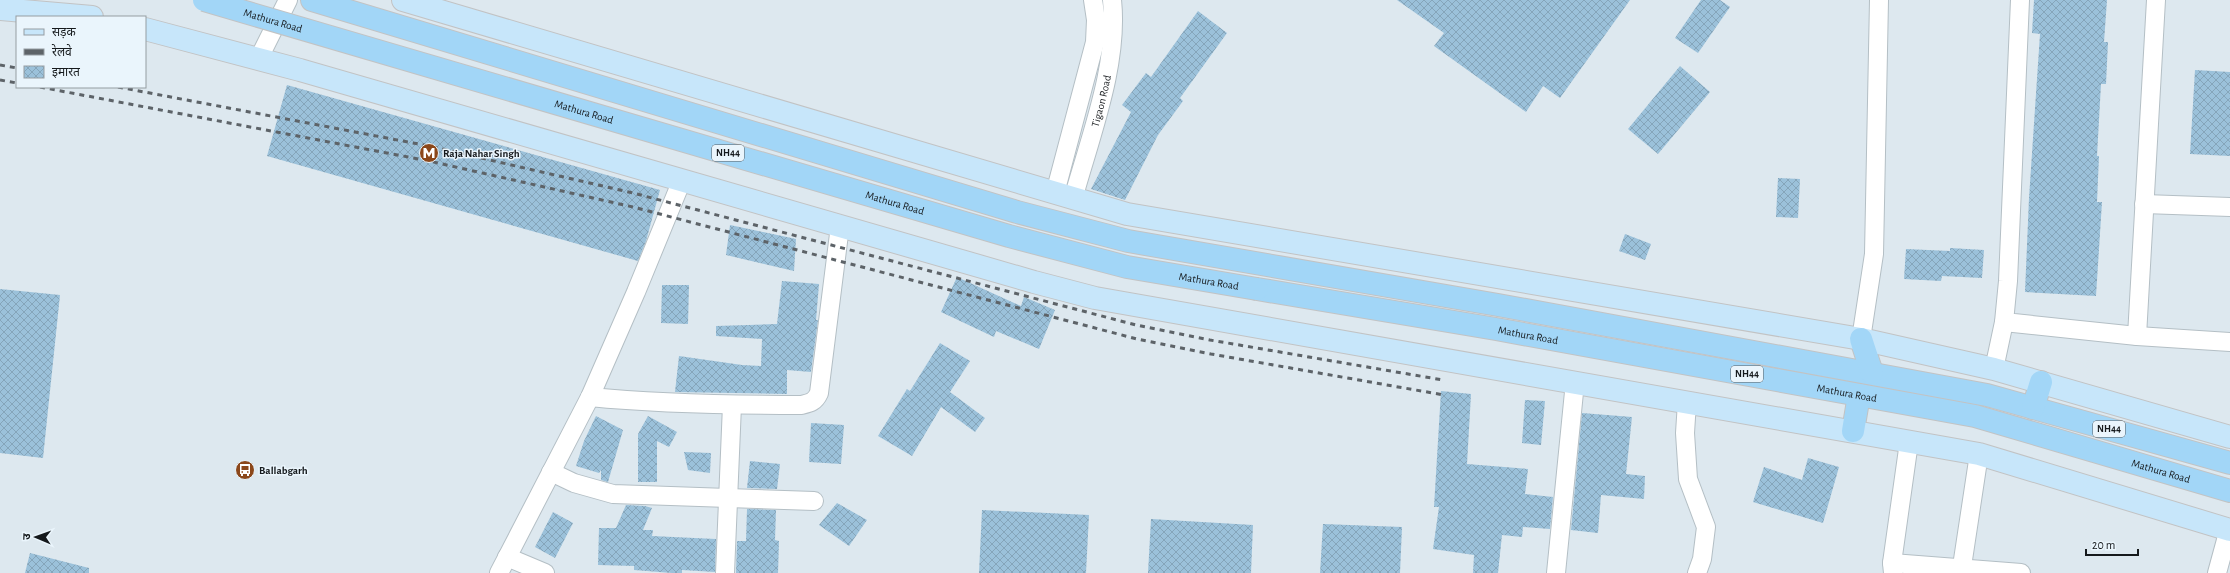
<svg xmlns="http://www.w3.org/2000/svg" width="2230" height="573" font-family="'Alegreya Sans','Noto Sans Devanagari',sans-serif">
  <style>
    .building { fill: url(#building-cross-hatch) }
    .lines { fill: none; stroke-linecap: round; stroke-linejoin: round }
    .minor-casing { stroke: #b4bfc5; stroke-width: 20 }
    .major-casing { stroke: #c2c3c4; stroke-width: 24 }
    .highway-casing { stroke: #c2c3c4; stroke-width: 24 }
    .minor { stroke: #fff; stroke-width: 18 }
    .major { stroke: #c7e6fa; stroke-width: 22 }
    .highway { stroke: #a2d6f7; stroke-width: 22 }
    .rail { stroke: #5d6368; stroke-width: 3; stroke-dasharray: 5 5; stroke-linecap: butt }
    .highway-bridge-casing { stroke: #c2c3c4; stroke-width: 24; stroke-linecap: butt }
    .highway-bridge { stroke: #a2d6f7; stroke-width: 22 }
    .labels { text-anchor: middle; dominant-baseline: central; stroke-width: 3; stroke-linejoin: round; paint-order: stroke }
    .shield { fill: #eaf5fc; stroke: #555b5f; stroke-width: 1 }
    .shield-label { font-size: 10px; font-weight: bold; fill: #15191c }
    .street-label { font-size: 11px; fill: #15191c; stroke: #eaf5fc }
    .poi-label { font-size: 11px; font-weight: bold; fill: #15191c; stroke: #eaf5fc; text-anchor: start }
  </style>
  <defs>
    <pattern id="building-cross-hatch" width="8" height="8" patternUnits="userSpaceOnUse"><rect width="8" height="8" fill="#9bc1da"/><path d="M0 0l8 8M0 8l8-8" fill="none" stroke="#85a5ba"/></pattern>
  </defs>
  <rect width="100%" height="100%" fill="#dde8ef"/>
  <g class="building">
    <polygon points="1397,0 1630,0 1560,98 1543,86 1526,112 1434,46 1444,33"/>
    <polygon points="1701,0 1720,0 1730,7 1698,53 1675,38"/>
    <polygon points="2034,0 2107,0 2104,42 2108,42 2106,84 2101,84 2097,156 2099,156 2097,202 2102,202 2096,296 2025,292 2029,198 2040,34 2032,33"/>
    <polygon points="1198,11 1227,33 1180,98 1183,101 1158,135 1125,200 1091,189 1131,112 1122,105 1146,73 1151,77"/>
    <polygon points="1680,66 1710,92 1658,154 1628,129"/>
    <polygon points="2195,70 2230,72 2230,156 2190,154"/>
    <polygon points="287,85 660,190 646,241 638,261 267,156"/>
    <polygon points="1778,178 1800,179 1798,218 1776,217"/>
    <polygon points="730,225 796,239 794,271 726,255"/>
    <polygon points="1625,234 1651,244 1645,260 1619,251"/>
    <polygon points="1950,248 1984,250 1982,278 1942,276 1941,281 1904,279 1906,249 1950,251"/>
    <polygon points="957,277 1021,306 1024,297 1055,310 1039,349 996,331 994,337 941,312"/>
    <polygon points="782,281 819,284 816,320 818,320 811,372 787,370 787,394 675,392 679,356 742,365 761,366 762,339 716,336 716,326 777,324"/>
    <polygon points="662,285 689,285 688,324 661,323"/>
    <polygon points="0,289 60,295 43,458 0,453"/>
    <polygon points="940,343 970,361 950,392 985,418 975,432 941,407 912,456 878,436 907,389 910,391"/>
    <polygon points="1441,391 1471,394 1467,464 1528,469 1525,494 1553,497 1550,529 1523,527 1522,537 1502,535 1498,573 1473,573 1474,555 1433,549 1439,507 1434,507"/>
    <polygon points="1525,400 1545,401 1541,445 1522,443"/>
    <polygon points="1582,413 1632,417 1626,474 1645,476 1644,499 1601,495 1598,533 1571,530"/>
    <polygon points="596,416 623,430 608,482 601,480 601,470 599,473 576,466 584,441"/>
    <polygon points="648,416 677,432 669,447 657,441 657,482 638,482 638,434"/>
    <polygon points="811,423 844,425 841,464 809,462"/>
    <polygon points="684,452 711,453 710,473 688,470"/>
    <polygon points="1808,458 1839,467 1823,523 1753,502 1764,467 1802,480"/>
    <polygon points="750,461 780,464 777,489 747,488"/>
    <polygon points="837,503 867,520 849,546 819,525"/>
    <polygon points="626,505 645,506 652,508 643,530 653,530 652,536 716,539 715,572 682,570 682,573 672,573 634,570 634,566 598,565 599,528 616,528"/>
    <polygon points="747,509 776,510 775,540 779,541 778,573 736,573 737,541 746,541"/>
    <polygon points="982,510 1089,515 1086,573 979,573"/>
    <polygon points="553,512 573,523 555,558 535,547"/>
    <polygon points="1151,519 1253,525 1251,573 1148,573"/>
    <polygon points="1323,524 1402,527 1400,573 1320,573"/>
    <polygon points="30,553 89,568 89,573 25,573"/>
  </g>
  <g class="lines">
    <g class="minor-casing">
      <g id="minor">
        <polyline points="2020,0 2008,281 2004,322 2137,336 2230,342"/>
        <polyline points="259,58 288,0"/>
        <polyline points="1055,193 1095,42 1096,20 1093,0"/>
        <path id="s1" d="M1073,199C1090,137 1119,64 1112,0"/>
        <polyline points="2144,204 2230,207"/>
        <polyline points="2137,336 2156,0"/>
        <polyline points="1861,339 1874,254 1879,0"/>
        <polyline points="1994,369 2004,322"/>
        <path d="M590,397C660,404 730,405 801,405C810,403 815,402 819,393L840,226"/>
        <polyline points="1687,402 1685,433 1688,479 1706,527 1702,559 1697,573"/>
        <polyline points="551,472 574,483 613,494 814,501"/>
        <polyline points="507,557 545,573"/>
        <polyline points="1892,563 2021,573"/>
        <polyline points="499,573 590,397 636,292 682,180"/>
        <polyline points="725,573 732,405"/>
        <polyline points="1556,573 1575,382"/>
        <polyline points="1893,573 1892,563 1909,442"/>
        <polyline points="1961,573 1979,454"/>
        <polyline points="2217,573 2229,529"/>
      </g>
    </g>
    <g class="major-casing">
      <g id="major">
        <polyline points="403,0 1127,214 1861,339 1994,369 2230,437"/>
        <polyline points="0,9 92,17"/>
        <polyline points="145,29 300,70 1034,282 1095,298 1979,454 2230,530"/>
      </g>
    </g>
    <g class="highway-casing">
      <g id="highway">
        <polyline points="312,0 1017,212 1128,241 1498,305 1987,395 2230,463"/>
        <path id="s2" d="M1257,289L1496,329L1975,416L2230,491"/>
        <polyline points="1861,339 1872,373"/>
        <polyline points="2033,408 2041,382"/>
        <polyline points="1853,431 1859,395"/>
      </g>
    </g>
    <use href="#minor" class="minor"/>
    <use href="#major" class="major"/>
    <use href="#highway" class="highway"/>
    <g class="rail">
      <polyline points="0,65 17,68"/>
      <polyline points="0,80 17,83"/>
      <polyline points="40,87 429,161 633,207 1137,339 1211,354 1444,395"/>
      <polyline points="118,87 429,146 633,193 1136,325 1210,340 1443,380"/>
    </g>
    <g class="highway-bridge-casing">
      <g id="highway-bridge">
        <path id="s3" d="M204,0L1009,236L1127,267L1257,289"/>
      </g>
    </g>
    <use href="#highway-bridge" class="highway-bridge"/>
  </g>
  <defs>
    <g id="metro-disc" transform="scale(1)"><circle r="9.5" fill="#8b471a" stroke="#eaf5fc"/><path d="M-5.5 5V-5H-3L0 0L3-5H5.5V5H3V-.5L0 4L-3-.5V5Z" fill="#fff"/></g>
    <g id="bus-disc" transform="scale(1)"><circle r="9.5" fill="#8b471a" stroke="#eaf5fc"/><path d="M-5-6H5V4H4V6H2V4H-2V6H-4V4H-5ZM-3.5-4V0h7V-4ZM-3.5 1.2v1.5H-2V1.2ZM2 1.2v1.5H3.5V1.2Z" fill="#fff"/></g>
  </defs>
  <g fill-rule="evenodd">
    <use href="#metro-disc" x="429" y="153"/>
    <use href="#bus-disc" x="245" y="470"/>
  </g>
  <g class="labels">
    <g class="shield">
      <rect x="712" y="145" width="32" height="16" rx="3"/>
      <rect x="1731" y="366" width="32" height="16" rx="3"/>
      <rect x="2093" y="421" width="32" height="16" rx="3"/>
    </g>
    <g class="shield-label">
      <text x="728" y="153">NH44</text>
      <text x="1747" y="374">NH44</text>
      <text x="2109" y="429">NH44</text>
    </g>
    <g class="street-label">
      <text stroke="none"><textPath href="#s3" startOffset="72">Mathura Road</textPath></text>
      <text stroke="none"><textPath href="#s1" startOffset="102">Tigaon Road</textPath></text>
      <text stroke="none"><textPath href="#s3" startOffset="396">Mathura Road</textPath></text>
      <text stroke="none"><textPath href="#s3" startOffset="720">Mathura Road</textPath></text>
      <text stroke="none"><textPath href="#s3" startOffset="1044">Mathura Road</textPath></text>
      <text stroke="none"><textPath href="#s2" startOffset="275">Mathura Road</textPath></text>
      <text stroke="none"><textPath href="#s2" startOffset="599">Mathura Road</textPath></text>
      <text stroke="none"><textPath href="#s2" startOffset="923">Mathura Road</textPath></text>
    </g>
    <g class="poi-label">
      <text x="443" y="153">Raja Nahar Singh</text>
      <text x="259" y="470">Ballabgarh</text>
    </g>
  </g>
  <rect x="16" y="16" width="130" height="72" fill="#eaf5fc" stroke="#959da2"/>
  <rect x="24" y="29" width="20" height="6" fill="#c7e6fa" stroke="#959da2"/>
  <text x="52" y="36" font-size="12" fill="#15191c">सड़क</text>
  <rect x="24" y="49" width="20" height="6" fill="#5d6368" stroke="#959da2"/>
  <text x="52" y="56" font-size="12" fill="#15191c">रेलवे</text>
  <rect x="24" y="66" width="20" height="12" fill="url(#building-cross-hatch)" stroke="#959da2"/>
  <text x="52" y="76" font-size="12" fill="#15191c">इमारत</text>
  <g transform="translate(36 537) rotate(272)" stroke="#eaf5fc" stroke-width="3" paint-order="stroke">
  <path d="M0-3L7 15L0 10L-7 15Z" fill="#15191c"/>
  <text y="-6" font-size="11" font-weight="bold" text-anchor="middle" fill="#15191c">उ</text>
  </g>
  <path d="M2086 549v6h52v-6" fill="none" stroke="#15191c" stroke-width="2"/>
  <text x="2092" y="549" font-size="12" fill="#15191c" stroke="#eaf5fc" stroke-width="3" paint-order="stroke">20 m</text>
</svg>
